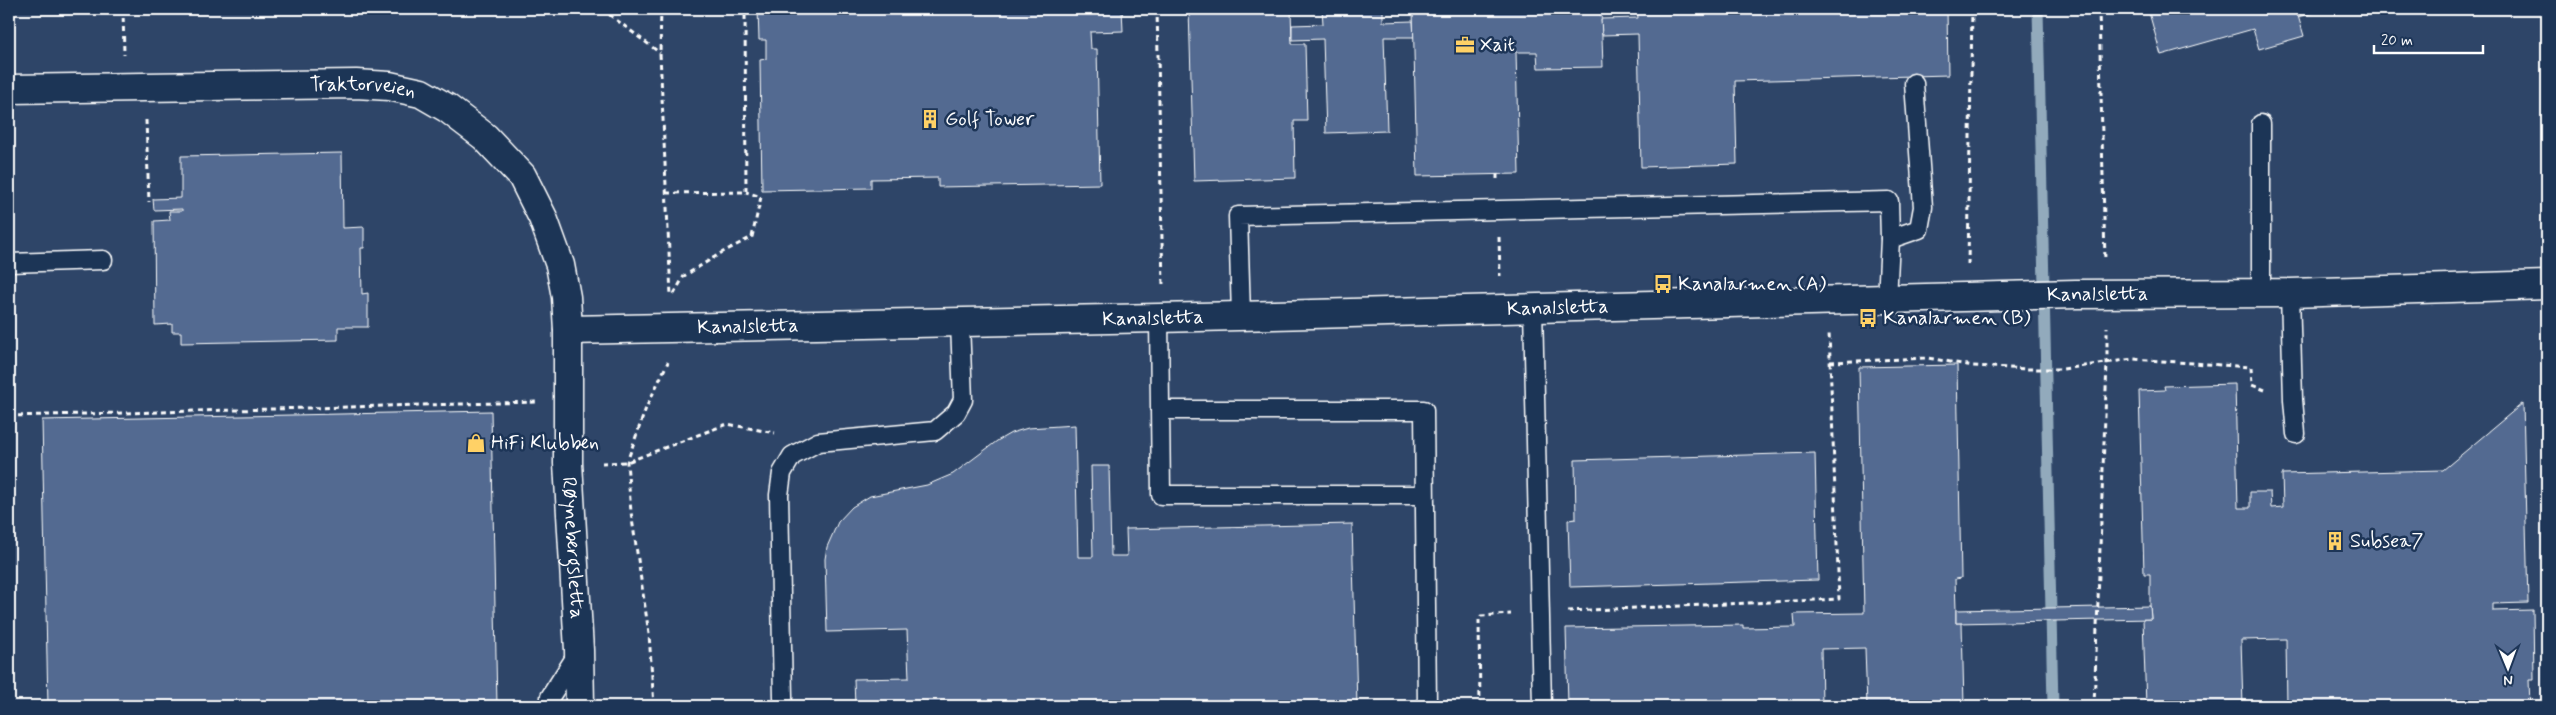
<svg xmlns="http://www.w3.org/2000/svg" width="2556" height="715" font-family="Mynerve,sans-serif">
  <style>
    .built { fill: #2d4568 }
    .lines { fill: none; stroke-linecap: round; stroke-linejoin: round }
    .stream { stroke: #92aabc; stroke-width: 11 }
    .building { fill: #526b91; stroke: #fff }
    .lane-casing { stroke: #fff; stroke-width: 21 }
    .street-casing { stroke: #fff; stroke-width: 31 }
    .path { stroke: #fff; stroke-width: 3; stroke-dasharray: 5 4; stroke-linecap: butt }
    .lane { stroke: #1d3557; stroke-width: 18 }
    .street { stroke: #1d3557; stroke-width: 28 }
    .labels { text-anchor: middle; dominant-baseline: central; stroke-width: 5; stroke-linejoin: round; paint-order: stroke }
    .poi-label { font-size: 20px; fill: #fff; stroke: #1d3557; text-anchor: start }
    .street-label { font-size: 20px; fill: #fff; stroke: #1d3557 }
  </style>
  <rect width="100%" height="100%" fill="#1d3557"/>
  <filter id="ink" filterUnits="userSpaceOnUse"><feTurbulence type="fractalNoise" baseFrequency=".02" numOctaves="2"/><feDisplacementMap in="SourceGraphic" scale="10" xChannelSelector="R" yChannelSelector="G"/><feConvolveMatrix kernelMatrix="1 2 1 2 8 2 1 2 1" color-interpolation-filters="sRGB"/></filter>
  <g filter="url(#ink)">
    <rect class="built" x="9" y="9" width="2538" height="697"/>
    <g class="lines">
      <polyline class="stream" points="2038,9 2053,706"/>
    </g>
    <g class="building">
      <polygon points="758,9 1122,9 1123,31 1090,32 1091,49 1097,49 1100,184 938,187 938,178 871,179 871,188 762,190 760,60 766,59 766,40 759,40"/>
      <polygon points="1189,9 1291,9 1292,44 1305,44 1307,121 1294,121 1295,178 1194,181"/>
      <polygon points="1322,9 1383,9 1383,22 1413,21 1414,37 1384,37 1387,131 1326,133 1323,39 1292,40 1292,25 1323,24"/>
      <polygon points="1413,9 1601,9 1603,67 1538,68 1537,52 1516,52 1519,174 1417,176"/>
      <polygon points="1637,9 1947,9 1948,75 1735,81 1737,164 1641,167 1638,34 1602,35 1601,19 1638,18"/>
      <polygon points="2148,9 2296,9 2304,36 2259,49 2253,29 2161,55"/>
      <polygon points="2296,9 2326,9 2298,17"/>
      <polygon points="342,153 343,228 364,227 364,248 361,248 362,294 368,293 368,327 338,327 338,340 181,343 181,332 172,332 172,324 155,325 154,221 170,220 169,211 182,211 182,209 154,210 153,199 181,198 181,156"/>
      <polygon points="1957,365 1961,578 1955,579 1956,610 1956,623 1962,623 1964,706 1867,706 1865,648 1821,649 1822,706 1568,706 1566,628 1743,625 1743,628 1795,627 1794,614 1864,613 1859,367"/>
      <polygon points="2235,384 2238,508 2250,508 2250,492 2270,492 2271,508 2283,507 2282,474 2443,470 2523,403 2528,603 2492,604 2492,611 2533,610 2534,680 2529,680 2530,706 2287,706 2286,639 2241,640 2243,706 2146,706 2143,619 2151,619 2150,606 2150,574 2144,574 2139,391 2165,390 2164,386"/>
      <polygon points="491,411 497,706 48,706 42,420"/>
      <polygon points="1075,425 1078,557 1093,557 1091,466 1109,466 1111,556 1127,556 1126,529 1352,524 1357,706 855,706 854,679 909,678 907,630 827,632 825,559 827,547 838,522 852,507 870,496 927,485 953,474 997,441 1011,433 1028,428"/>
      <polygon points="1815,453 1818,580 1570,587 1568,520 1576,519 1575,460"/>
      <polygon points="2150,606 2151,619 1956,623 1956,610"/>
    </g>
    <g class="lines">
      <g class="lane-casing">
        <g id="lane">
          <polyline points="2261,124 2261,293"/>
          <polyline points="1890,239 1919,229 1923,207 1914,83"/>
          <polyline points="9,263 103,260"/>
          <polyline points="2290,293 2293,400 2296,434"/>
          <polyline points="1533,308 1542,706"/>
          <polyline points="1241,315 1238,216 1889,201 1890,239 1887,300"/>
          <polyline points="1159,318 1161,495 1424,495"/>
          <polyline points="1161,410 1424,410 1427,706"/>
          <polyline points="783,698 779,495 782,473 792,456 818,442 935,431 956,413 963,400 960,323"/>
          <polyline points="550,706 550,697 578,653"/>
        </g>
      </g>
      <g class="street-casing">
        <g id="street">
          <path id="s1" d="M9,89L356,84L389,86L421,93L447,108L485,137L522,176L543,218L560,265L566,297L568,330V463L579,650L580,706"/>
          <path id="s2" d="M568,330L1159,318L2076,294L2290,293L2547,285"/>
        </g>
      </g>
      <g class="path">
        <polyline points="123,9 124,55"/>
        <polyline points="602,9 660,53"/>
        <polyline points="661,9 660,53 671,296"/>
        <polyline points="1157,9 1163,286"/>
        <polyline points="2099,9 2105,261"/>
        <polyline points="146,120 149,202"/>
        <polyline points="1497,174 1497,183"/>
        <polyline points="666,193 746,192 745,9"/>
        <polyline points="1499,237 1500,276"/>
        <polyline points="1968,265 1972,9"/>
        <polyline points="674,294 684,276 721,253 752,237 761,197 746,192"/>
        <polyline points="1830,362 1928,358 1973,366 2027,369 2063,369 2133,359 2251,367 2252,385 2265,390"/>
        <polyline points="9,416 536,402"/>
        <polyline points="602,463 627,462 727,424 775,433"/>
        <polyline points="1568,611 1839,599 1829,332"/>
        <polyline points="654,706 649,634 631,512 627,462 646,408 668,362"/>
        <polyline points="1480,706 1479,620 1481,616 1511,614"/>
        <polyline points="2094,706 2107,363 2107,327"/>
      </g>
      <use href="#lane" class="lane"/>
      <use href="#street" class="street"/>
    </g>
  </g>
  <defs>
    <g id="office-bare" transform="scale(1.5)"><path d="M-6-3h4V-5.5h4V-3h4V5H-6ZM-1-4.5V-3h2v-1.5ZM-6 0V1H6V0Z" fill="#ffd166" stroke="#1d3557" stroke-width="2.5" paint-order="stroke"/></g>
    <g id="building-bare" transform="scale(1.5)"><path d="M-4-6H4V6H1V3H-1V6H-4ZM-2.5-4.3h1.7v1.8h-1.7ZM.8-4.3h1.7v1.8H.8ZM-2.5-1h1.7V.8h-1.7ZM.8-1h1.7V.8H.8Z" fill="#ffd166" stroke="#1d3557" stroke-width="2.5" paint-order="stroke"/></g>
    <g id="bus-bare" transform="scale(1.5)"><path d="M-5-6H5V4H4V6H2V4H-2V6H-4V4H-5ZM-3.5-4V0h7V-4ZM-3.5 1.2v1.5H-2V1.2ZM2 1.2v1.5H3.5V1.2Z" fill="#ffd166" stroke="#1d3557" stroke-width="2.5" paint-order="stroke"/></g>
    <g id="shop-bare" transform="scale(1.5)"><path d="M-5-2.5h2.3a2.7 3.5 0 0 1 5.4 0H5L5.5 6h-11ZM-1.5-2.5h3a1.5 2.3 0 0 0-3 0Z" fill="#ffd166" stroke="#1d3557" stroke-width="2.5" paint-order="stroke"/></g>
  </defs>
  <g fill-rule="evenodd">
    <use href="#office-bare" x="1465" y="45"/>
    <use href="#building-bare" x="930" y="119"/>
    <use href="#bus-bare" x="1663" y="284"/>
    <use href="#bus-bare" x="1868" y="318"/>
    <use href="#shop-bare" x="476" y="443"/>
    <use href="#building-bare" x="2335" y="541"/>
  </g>
  <g class="labels">
    <g class="poi-label">
      <text x="1480" y="45">Xait</text>
      <text x="945" y="119">Golf Tower</text>
      <text x="1678" y="284">Kanalarmen (A)</text>
      <text x="1883" y="318">Kanalarmen (B)</text>
      <text x="491" y="443">HiFi Klubben</text>
      <text x="2350" y="541">Subsea7</text>
    </g>
    <g class="street-label">
      <text stroke="none"><textPath href="#s1" startOffset="354">Traktorveien</textPath></text>
      <text stroke="none"><textPath href="#s2" startOffset="1530">Kanalsletta</textPath></text>
      <text stroke="none"><textPath href="#s2" startOffset="990">Kanalsletta</textPath></text>
      <text stroke="none"><textPath href="#s2" startOffset="585">Kanalsletta</textPath></text>
      <text stroke="none"><textPath href="#s2" startOffset="180">Kanalsletta</textPath></text>
      <text stroke="none"><textPath href="#s1" startOffset="925">Røynebergsletta</textPath></text>
    </g>
  </g>
  <rect width="2556" height="715" fill="none" stroke="#1d3557" stroke-width="30"/>
  <rect x="15" y="15" width="2526" height="685" fill="none" stroke="#fff" stroke-width="2" filter="url(#ink)"/>
  <g transform="translate(2508 668) rotate(179)" stroke="#1d3557" stroke-width="4" paint-order="stroke">
  <path d="M0-4L9 19L0 12L-9 19Z" fill="#ffffff"/>
  <text y="-8" font-size="14" font-weight="bold" text-anchor="middle" fill="#ffffff">N</text>
  </g>
  <path d="M2374 45v8h109v-8" fill="none" stroke="#ffffff" stroke-width="2.5"/>
  <text x="2381" y="45" font-size="15" fill="#ffffff" stroke="#1d3557" stroke-width="4" paint-order="stroke">20 m</text>
</svg>
